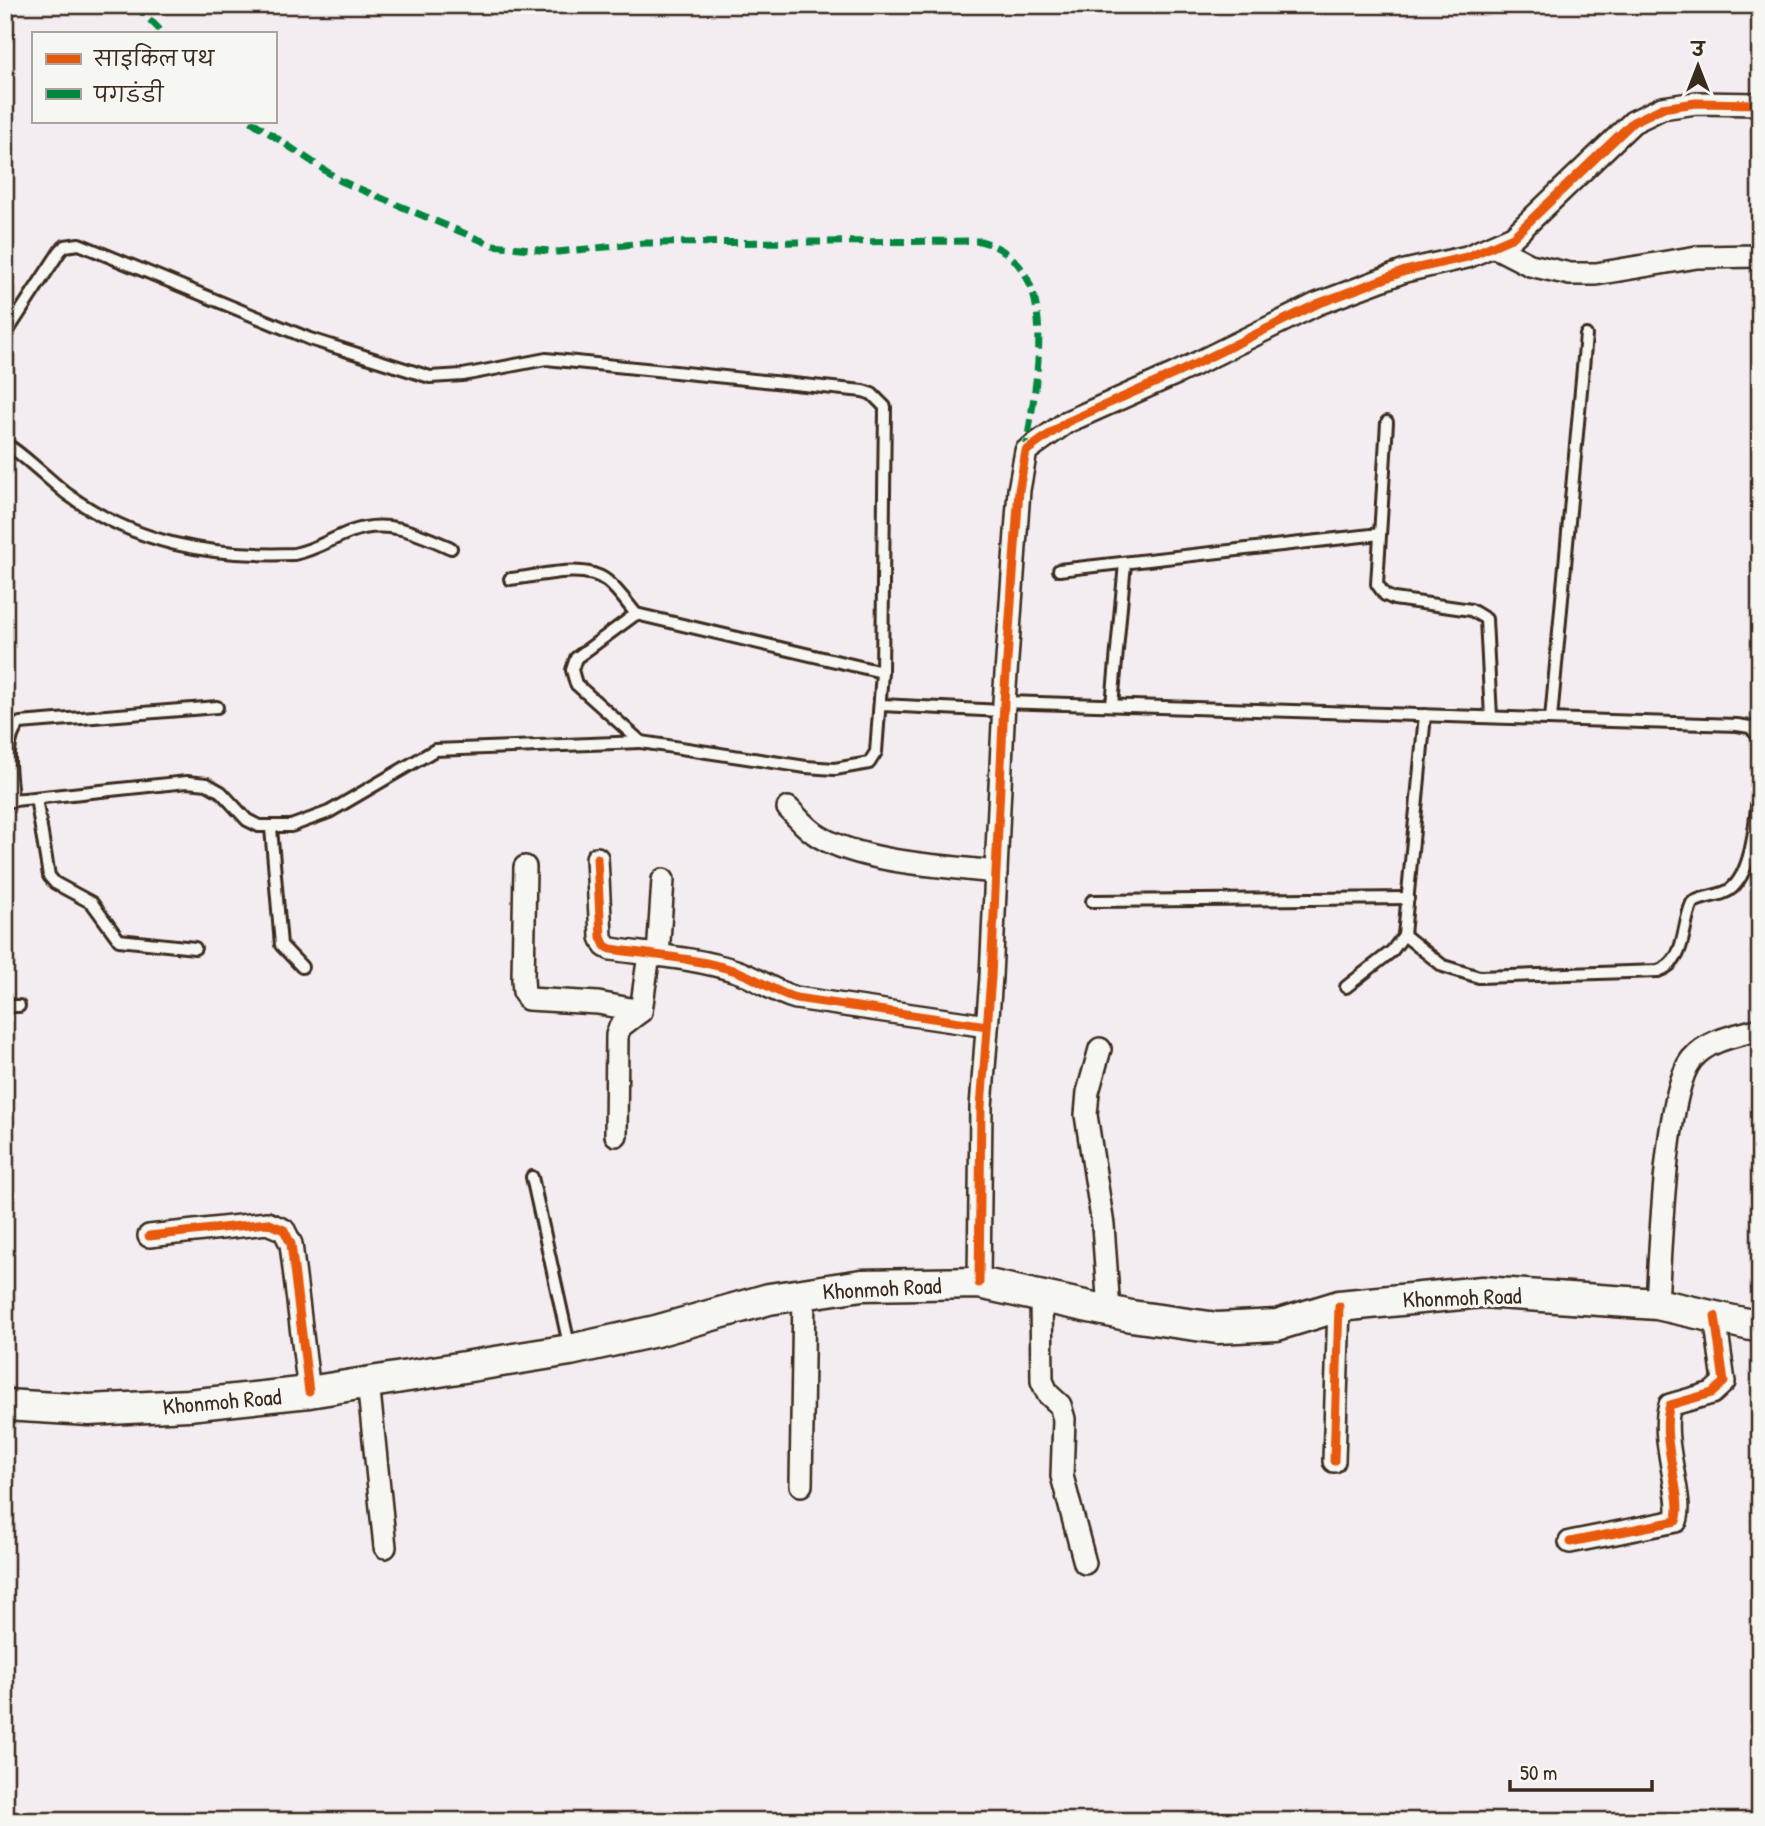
<svg xmlns="http://www.w3.org/2000/svg" width="1765" height="1826" font-family="'Patrick Hand','Playpen Sans Deva',sans-serif">
  <style>
    .lines { fill: none; stroke-linecap: round; stroke-linejoin: round }
    .lane-casing { stroke: #3b2a1e; stroke-width: 16 }
    .street-casing { stroke: #3b2a1e; stroke-width: 26 }
    .secondary-casing { stroke: #3b2a1e; stroke-width: 35 }
    .lane { stroke: #f6f6f2; stroke-width: 10 }
    .street { stroke: #f6f6f2; stroke-width: 21 }
    .secondary { stroke: #f6f6f2; stroke-width: 30 }
    .quiet { stroke: #00873e; stroke-width: 7; stroke-dasharray: 14 7; stroke-linecap: butt }
    .cycleway-casing { stroke: #f6f6f2; stroke-width: 13 }
    .cycleway { stroke: #e8590c; stroke-width: 9 }
    .labels { text-anchor: middle; dominant-baseline: central; stroke-width: 6; stroke-linejoin: round; paint-order: stroke }
    .street-label { font-size: 23px; fill: #3b2a1e; stroke: #f6f6f2 }
  </style>
  <rect width="100%" height="100%" fill="#f3edf2"/>
  <filter id="ink" filterUnits="userSpaceOnUse"><feTurbulence type="fractalNoise" baseFrequency=".0143" numOctaves="2"/><feDisplacementMap in="SourceGraphic" scale="14" xChannelSelector="R" yChannelSelector="G"/><feConvolveMatrix kernelMatrix="1 2 1 2 8 2 1 2 1" color-interpolation-filters="sRGB"/></filter>
  <g filter="url(#ink)">
    <g class="lines">
      <g class="lane-casing">
        <g id="lane">
          <path d="M5,335L60,251L65,246L79,244L310,339L430,377L463,375L546,359L863,391L872,394L885,407L882,672L876,752L869,763L835,769L806,767L641,742L576,684L572,670L576,658L636,614C627,603 618,590 607,581C584,562 537,577 510,579"/>
          <polyline points="1387,422 1377,584 1385,595 1394,599 1471,610 1486,619 1491,717"/>
          <path d="M5,444C15,447 54,484 67,494C136,544 210,557 294,554C315,550 331,539 350,532C387,518 417,533 451,548"/>
          <polyline points="1059,570 1380,534"/>
          <polyline points="636,614 882,672"/>
          <polyline points="1004,702 1737,725 1750,727 1760,738"/>
          <polyline points="881,705 1003,711"/>
          <polyline points="1112,705 1125,563"/>
          <polyline points="1551,719 1586,335"/>
          <polyline points="36,798 49,876 55,883 92,903 119,940 195,948"/>
          <polyline points="5,801 187,782 207,784 221,792 247,820 259,826 291,826 329,812 435,750 641,742"/>
          <path d="M12,801C11,776 2,741 20,723L217,707"/>
          <polyline points="271,828 281,945 302,967"/>
          <polyline points="1092,901 1408,898"/>
          <path d="M1404,935L1443,966L1479,977L1658,971C1687,962 1681,927 1692,903C1704,895 1722,897 1732,888C1756,866 1756,807 1760,776"/>
          <polyline points="1346,987 1392,951 1404,935 1425,715"/>
          <polyline points="5,1006 19,1006"/>
          <polyline points="532,1177 570,1349"/>
        </g>
      </g>
      <g class="street-casing">
        <g id="street">
          <polyline points="1493,246 1530,265 1570,274 1596,274 1697,257 1760,256"/>
          <path d="M788,808C798,818 807,830 820,837C865,863 944,866 996,872"/>
          <path d="M597,858L601,937L605,946L611,949C653,955 696,958 736,971C757,978 774,992 796,998L987,1026"/>
          <polyline points="525,867 523,979 524,992 528,999 598,1003 641,1011"/>
          <polyline points="658,956 663,880"/>
          <polyline points="1100,1049 1088,1092 1086,1115 1103,1225 1109,1311"/>
          <polyline points="616,1135 617,1035 620,1027 641,1011 649,954"/>
          <polyline points="149,1236 267,1223 284,1230 291,1244 309,1392"/>
          <polyline points="979,1283 981,1107 991,977 1004,702 1019,490 1026,451 1067,422 1177,373 1317,304 1405,271 1467,257 1513,237 1633,122 1662,108 1696,103 1760,104"/>
          <polyline points="1041,1297 1042,1381 1048,1394 1060,1405 1064,1419 1062,1476 1085,1563"/>
          <path d="M1657,1304C1660,1255 1665,1091 1692,1059C1709,1039 1736,1036 1760,1029"/>
          <polyline points="368,1381 385,1547"/>
          <polyline points="1334,1461 1339,1306"/>
          <polyline points="801,1485 804,1293"/>
          <path d="M1570,1542L1676,1521C1685,1499 1659,1440 1670,1405L1712,1393L1724,1382L1715,1316"/>
        </g>
      </g>
      <g class="secondary-casing">
        <polyline id="secondary" points="5,1405 89,1410 188,1405 309,1392 570,1350 656,1331 769,1299 862,1285 979,1283 1131,1316 1217,1328 1277,1325 1339,1306 1482,1292 1657,1304 1760,1327"/>
      </g>
      <use href="#lane" class="lane"/>
      <use href="#street" class="street"/>
      <use href="#secondary" class="secondary"/>
      <g class="quiet">
        <polyline points="135,5 163,33"/>
        <path d="M251,121L341,181L492,245L558,252L644,243L980,241C1067,264 1034,385 1026,451"/>
      </g>
      <g class="cycleway-casing">
        <g id="cycleway">
          <path d="M597,858L601,937L605,946L611,949C653,955 696,958 736,971C757,978 774,992 796,998L987,1026"/>
          <polyline points="149,1236 267,1223 284,1230 291,1244 309,1392"/>
          <polyline points="979,1283 981,1107 991,977 1004,702 1019,490 1026,451 1067,422 1177,373 1317,304 1405,271 1467,257 1513,237 1633,122 1662,108 1696,103 1760,104"/>
          <polyline points="1334,1461 1339,1306"/>
          <path d="M1570,1542L1676,1521C1685,1499 1659,1440 1670,1405L1712,1393L1724,1382L1715,1316"/>
        </g>
      </g>
      <use href="#cycleway" class="cycleway"/>
    </g>
  </g>
  <g class="labels">
    <g class="street-label">
      <text transform="translate(882 1288) rotate(-3)">Khonmoh Road</text>
      <text transform="translate(1462 1297) rotate(-2)">Khonmoh Road</text>
      <text transform="translate(222 1401) rotate(-5)">Khonmoh Road</text>
    </g>
  </g>
  <rect width="1765" height="1826" fill="none" stroke="#f6f6f2" stroke-width="28"/>
  <rect x="14" y="14" width="1737" height="1798" fill="none" stroke="#3b2a1e" stroke-width="2.5" filter="url(#ink)"/>
  <rect x="32" y="32" width="245" height="91" fill="#f6f6f2" stroke="#aba49d" stroke-width="2"/>
  <rect x="46" y="54" width="35" height="10" fill="#e8590c" stroke="#aba49d" stroke-width="2"/>
  <text x="94" y="66" font-size="21" fill="#3b2a1e">साइकिल पथ</text>
  <rect x="46" y="89" width="35" height="10" fill="#00873e" stroke="#aba49d" stroke-width="2"/>
  <text x="94" y="102" font-size="21" fill="#3b2a1e">पगडंडी</text>
  <g transform="translate(1698 66)" stroke="#f6f6f2" stroke-width="5" paint-order="stroke">
  <path d="M0-5L12 26L0 18L-12 26Z" fill="#3b2a1e"/>
  <text y="-10" font-size="19" font-weight="bold" text-anchor="middle" fill="#3b2a1e">उ</text>
  </g>
  <path d="M1510 1780v10h142v-10" fill="none" stroke="#3b2a1e" stroke-width="3.5"/>
  <text x="1520" y="1780" font-size="21" fill="#3b2a1e" stroke="#f6f6f2" stroke-width="5" paint-order="stroke">50 m</text>
</svg>
